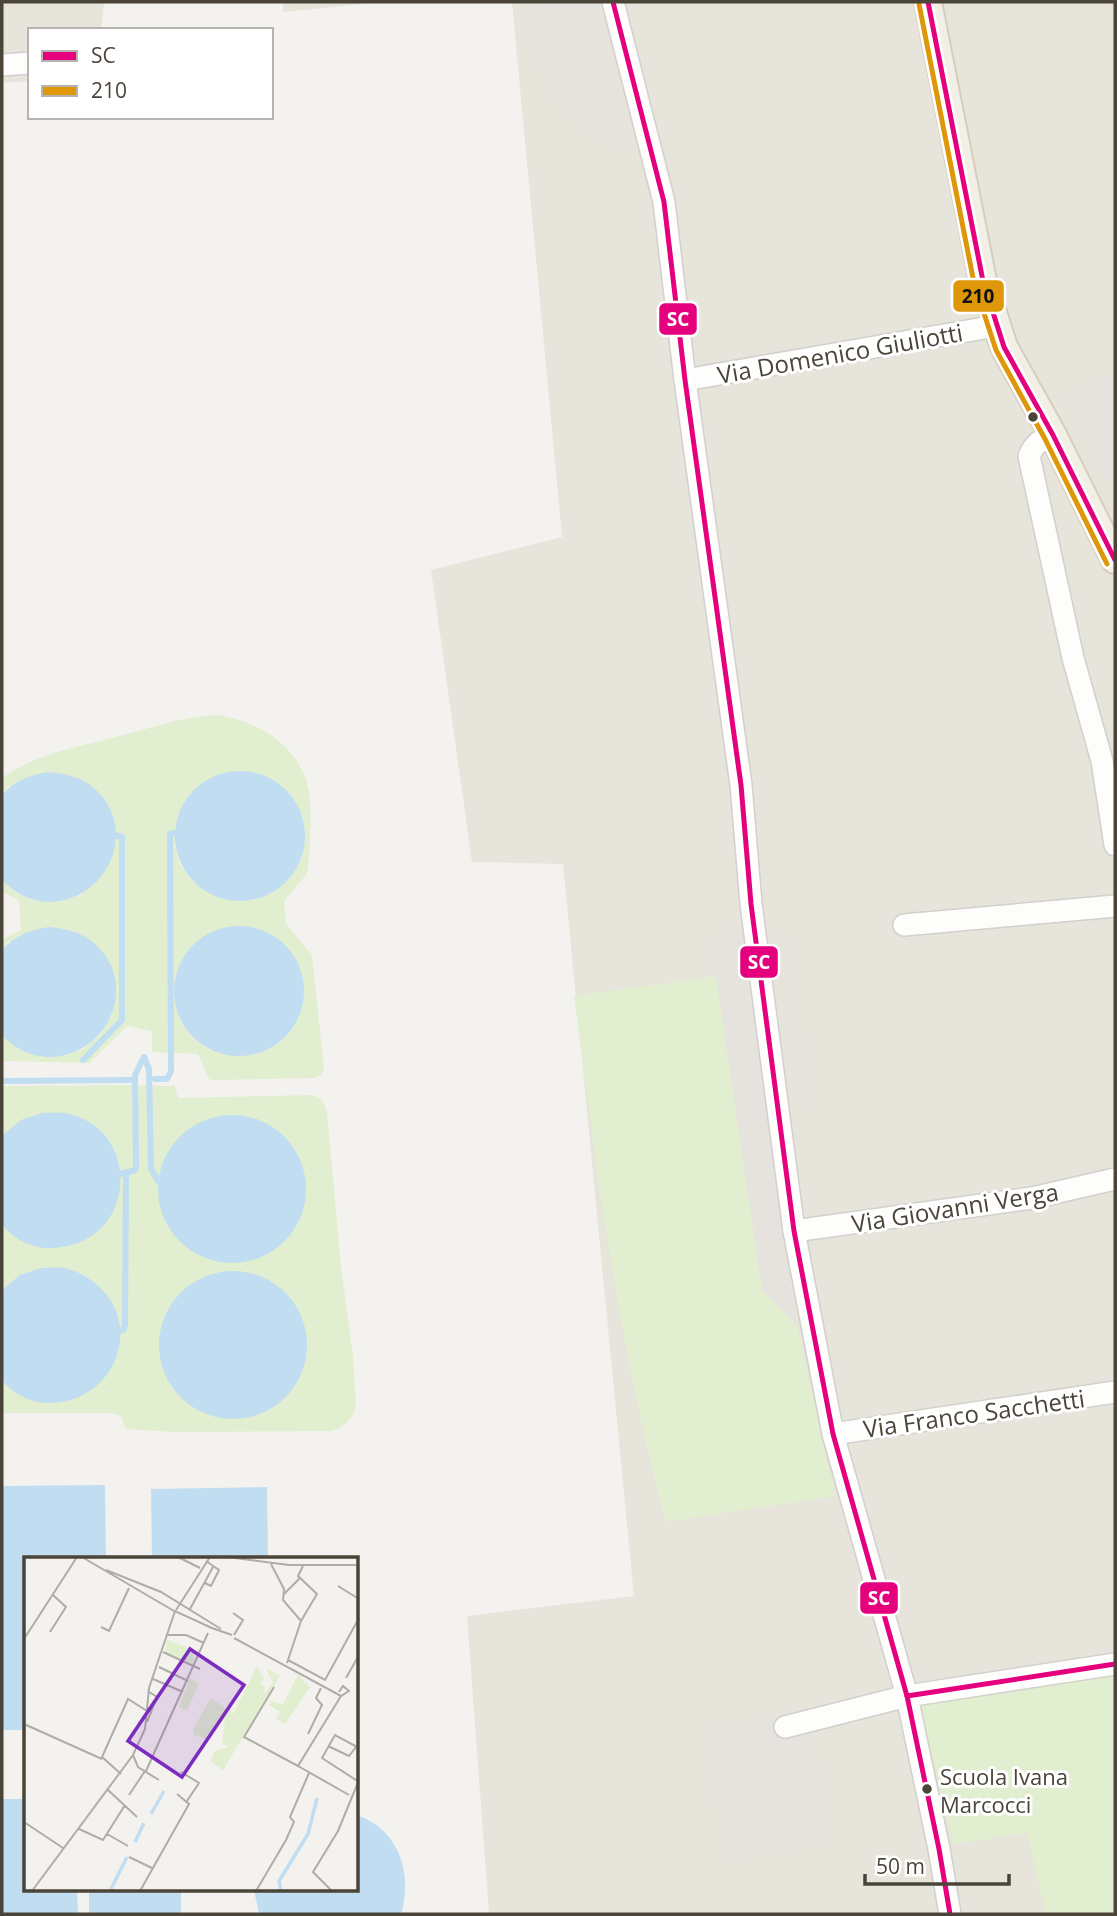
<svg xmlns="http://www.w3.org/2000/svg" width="1117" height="1916" font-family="'Open Sans',sans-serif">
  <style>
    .residential { fill: #e7e4dc }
    .industrial { fill: #e6e2de }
    .green { fill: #e1eecf; fill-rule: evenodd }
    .parking { fill: #e6e3df }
    .water { fill: #c0ddf1 }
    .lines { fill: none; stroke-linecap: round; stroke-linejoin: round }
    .stream { stroke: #c0ddf1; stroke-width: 6 }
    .minor-casing { stroke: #d2d0cb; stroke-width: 24 }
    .major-casing { stroke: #d6cebb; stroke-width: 30 }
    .minor { stroke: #fdfdfc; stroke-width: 21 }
    .major { stroke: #f2efe6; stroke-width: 26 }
    .bus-1-casing { stroke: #fff; stroke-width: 10 }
    .bus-2-casing { stroke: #fff; stroke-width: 10 }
    .bus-1 { stroke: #e5007d; stroke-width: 5 }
    .bus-2 { stroke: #dd9709; stroke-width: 5 }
    .bus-dot { fill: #4b4439; stroke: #fff; stroke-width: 2.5 }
    .labels { text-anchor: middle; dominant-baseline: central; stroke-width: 6; stroke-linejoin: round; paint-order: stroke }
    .bus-label { font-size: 22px; fill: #4b4439; stroke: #fff; text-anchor: start }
    .street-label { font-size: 24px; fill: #4b4439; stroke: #fff }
    .inset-river { fill: none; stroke: #c0ddf1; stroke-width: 3.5 }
    .inset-road { fill: none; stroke: #b0aca6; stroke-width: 2 }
    .view { fill: #7b2cbf; fill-opacity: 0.15; stroke: #7b2cbf; stroke-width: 3.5 }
    .inset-edge { fill: none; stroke: #4b4439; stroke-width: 3.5 }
    .line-badge { stroke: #fff; stroke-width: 2.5 }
    .badge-label { font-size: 19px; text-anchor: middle; font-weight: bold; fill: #fff }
    .pale-badge-label { font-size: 19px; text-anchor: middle; font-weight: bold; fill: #111 }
  </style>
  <rect width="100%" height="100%" fill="#f4f2ee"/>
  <g class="residential">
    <polygon points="2,2 104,2 101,30 30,30 30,81 2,83"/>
    <polygon points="283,2 383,2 283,12"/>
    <polygon points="512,2 1115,2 1115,374 1068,398 1115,499 1115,1914 489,1914 467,1616 634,1596 563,864 472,862 431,570 562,537"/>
  </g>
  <polygon class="industrial" points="1115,374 1115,499 1068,398"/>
  <g class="green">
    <path d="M218,715C260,722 300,746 309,791C312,809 310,849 308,869L306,875L284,901L286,924L312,955L324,1069L321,1075L314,1078L211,1080L209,1079L198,1054L152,1052V1031L127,1026L89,1063L2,1061V1035L21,1050L83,1049L100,1035L111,1017L116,996L114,975L9,941L2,950V939L21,930L19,900L2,892V880C26,906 52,905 83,894L9,786L2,795V778C36,753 83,746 123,735C154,727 185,716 218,715ZM260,774L279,784L294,800L303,819L305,841L300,862L288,880L272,893L252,901L193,882L180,865L175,844ZM238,926L259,929L278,939L304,995L299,1016L288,1034L209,1050L192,1037L180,1019L174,999L175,977L183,957Z"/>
    <path d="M716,976L744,1151L762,1290L797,1325L835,1496L666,1522C619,1350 597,1173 574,996Z"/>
    <path d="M129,1085L175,1086L177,1095L179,1098L313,1095C321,1099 325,1103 327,1112L341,1267L353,1355L356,1404L353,1415L346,1423L338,1429L330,1431L174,1432L126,1429L120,1415L111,1413H2V1086Z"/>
    <polygon points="1115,1674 1115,1914 1046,1914 1027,1833 953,1844 920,1704"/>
  </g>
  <g class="parking">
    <polygon points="539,2 593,2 633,149 603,140 580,123 544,89"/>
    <polygon points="739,917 797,1325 762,1290 716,976 719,940"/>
    <polygon points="774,935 788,947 808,1092 798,1109"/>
    <polygon points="808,1712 828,1844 727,1859 707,1728"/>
  </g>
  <g class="water">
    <circle cx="240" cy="836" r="65"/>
    <path d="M49,772C64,774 78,776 90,785C141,823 111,900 50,902C32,902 14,893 2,880V795C15,780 30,775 49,772Z"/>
    <circle cx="239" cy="991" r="65"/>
    <path d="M49,927C64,929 78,931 90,940C141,978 112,1055 50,1057C32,1057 13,1048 2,1035V950C15,935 30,930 49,927Z"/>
    <path d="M42,1113C49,1113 56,1112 63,1113C143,1124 141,1248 48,1248C31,1248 12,1238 2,1224V1136L21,1120Z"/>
    <circle cx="232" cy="1189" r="74"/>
    <path d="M41,1268C48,1268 56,1267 63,1268C73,1269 84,1275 92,1281C147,1321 116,1403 49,1403C32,1403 12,1394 2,1380V1290L20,1275Z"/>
    <circle cx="233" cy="1345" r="74"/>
    <polygon points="105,1485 106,1559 26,1559 26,1730 2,1730 2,1486"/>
    <polygon points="267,1487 268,1559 152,1559 151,1489"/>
    <polygon points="2,1799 26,1799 26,1890 77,1890 78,1914 2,1914"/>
    <path d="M357,1815C400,1830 413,1875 401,1914H259L254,1890H357Z"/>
    <rect x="89" y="1890" width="92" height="24"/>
  </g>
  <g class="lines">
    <g class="stream">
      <polyline points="144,1057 149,1069 151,1169 158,1181"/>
      <polyline points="83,1060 122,1020 122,837 115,835"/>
      <polyline points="155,1079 167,1079 171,1071 170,834 175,833"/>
      <polyline points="2,1081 130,1080"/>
      <polyline points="121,1174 135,1170 136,1167 135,1075 144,1057"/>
      <polyline points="120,1331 124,1329 125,1324 126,1172"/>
    </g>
    <g class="minor-casing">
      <g id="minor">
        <polyline points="613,2 664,202 685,380 741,785 751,904 794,1231 833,1434 907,1696 939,1849 950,1914"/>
        <polyline points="2,65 30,63"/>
        <polyline points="685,380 996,326"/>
        <path d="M1053,435C1041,439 1034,444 1029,456L1073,658L1102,761L1115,845"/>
        <polyline points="904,925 1115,906"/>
        <polyline points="794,1231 1032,1198 1115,1179"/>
        <polyline points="833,1434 1115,1392"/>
        <polyline points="785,1727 907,1696 1115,1664"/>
      </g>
    </g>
    <g class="major-casing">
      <polyline id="major" points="928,2 983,281 1004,347 1053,435 1115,560"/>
    </g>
    <use href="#minor" class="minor"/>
    <use href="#major" class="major"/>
    <g class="bus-1-casing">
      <g id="bus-1">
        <polyline points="613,2 664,202 685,380 741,785 751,904 794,1231 833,1434 907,1696 939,1849 950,1914"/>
        <polyline points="928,2 983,281 1004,347 1053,435 1115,560"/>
        <polyline points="907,1696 1115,1664"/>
      </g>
    </g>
    <g class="bus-2-casing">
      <polyline id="bus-2" points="919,4 974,283 996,350 1045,439 1107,564"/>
    </g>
    <use href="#bus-1" class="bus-1"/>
    <use href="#bus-2" class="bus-2"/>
  </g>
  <g class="bus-dot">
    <circle cx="1033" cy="417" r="6"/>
    <circle cx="927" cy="1789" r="6"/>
  </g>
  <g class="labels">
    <g class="bus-label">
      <text x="940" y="1776">Scuola Ivana<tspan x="940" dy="28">Marcocci</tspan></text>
    </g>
    <g class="street-label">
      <text transform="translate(840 353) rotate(-10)">Via Domenico Giuliotti</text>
      <text transform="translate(955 1207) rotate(-9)">Via Giovanni Verga</text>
      <text transform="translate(974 1413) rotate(-8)">Via Franco Sacchetti</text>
    </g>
  </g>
  <g transform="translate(24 1557)">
    <rect width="334" height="334" fill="#f4f2ee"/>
    <path d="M143,83L170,93L169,109L141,95ZM233,109L240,121L236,127L241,130L240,137L249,126L242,111L256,119L199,213L186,204L191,194L204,190L198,187L201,162L194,169L183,161L193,170L184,183L170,178L169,172L187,141L209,157ZM274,118L286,130L261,167L252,162L256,155L245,148L247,144L259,147ZM166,121L175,126L163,154L155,150Z" fill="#e1eecf"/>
    <path class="inset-river" d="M127,257L140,234M111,285L120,266M86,334L103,300M257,334L255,324L284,277L293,241"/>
    <path class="inset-road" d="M58,0L150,54M154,0L176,11M204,0L265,8H335M247,7L260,32L259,43L277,64L263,106M82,13L137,35L197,72M181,26L187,29L195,13L182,4M314,29L335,42M260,37L276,21M166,52L189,10M152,53L186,0M209,56L219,63L210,78M277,64L293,37L274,19L279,9M77,70L85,74L105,31M185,70L208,78M26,75L42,50L29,38M143,78H162L180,86M210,81L317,139L325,134L319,129L315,135M0,82L53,0M139,95L176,112M264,103L301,123L335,61M135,110L164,124M322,121L335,98M129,122L159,135M250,130L220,180L274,209M317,139L274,209L325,238M123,165L133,140L125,135M0,167L78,202M284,177L298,148L292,141L297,131M304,189L325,199L332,190M335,191L311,178L298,201L335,225M109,198L114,210L135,223M122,214L184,76M157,215L175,226L163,244M97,217L78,200L104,142L123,154M84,233L113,260M105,238L121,214M0,265L39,291M55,272L79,283L101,248M83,277L104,289M105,300L128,311M8,334L109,198L121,172L125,131L151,54L188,71M116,334L165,247L153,237M232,334L262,283L270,265L266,260L285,216M308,334L289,315L314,274L335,223"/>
    <path class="view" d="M166,92L220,128L158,220L104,184Z"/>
    <rect width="334" height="334" class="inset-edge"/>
  </g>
  <g class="line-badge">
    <rect x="952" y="279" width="53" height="34" rx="7" fill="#dd9709"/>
    <rect x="658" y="302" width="40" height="34" rx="7" fill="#e5007d"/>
    <rect x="739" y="945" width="40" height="34" rx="7" fill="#e5007d"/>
    <rect x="859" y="1581" width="40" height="34" rx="7" fill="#e5007d"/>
  </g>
  <g class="badge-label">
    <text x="678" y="326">SC</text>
    <text x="759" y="969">SC</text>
    <text x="879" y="1605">SC</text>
  </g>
  <g class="pale-badge-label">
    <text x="978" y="303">210</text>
  </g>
  <rect width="1117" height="1916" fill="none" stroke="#4b4439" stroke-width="7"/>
  <rect x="28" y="28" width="245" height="91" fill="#ffffff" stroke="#b7b4b0" stroke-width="2"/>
  <rect x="42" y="51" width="35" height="10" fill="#e5007d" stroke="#b7b4b0" stroke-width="2"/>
  <text x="91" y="63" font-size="21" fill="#4b4439">SC</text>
  <rect x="42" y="86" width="35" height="10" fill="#dd9709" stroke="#b7b4b0" stroke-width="2"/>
  <text x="91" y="98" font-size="21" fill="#4b4439">210</text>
  <path d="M865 1874v10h144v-10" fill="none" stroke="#4b4439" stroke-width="3.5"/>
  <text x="876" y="1874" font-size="21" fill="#4b4439" stroke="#ffffff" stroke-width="5" paint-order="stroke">50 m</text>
</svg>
